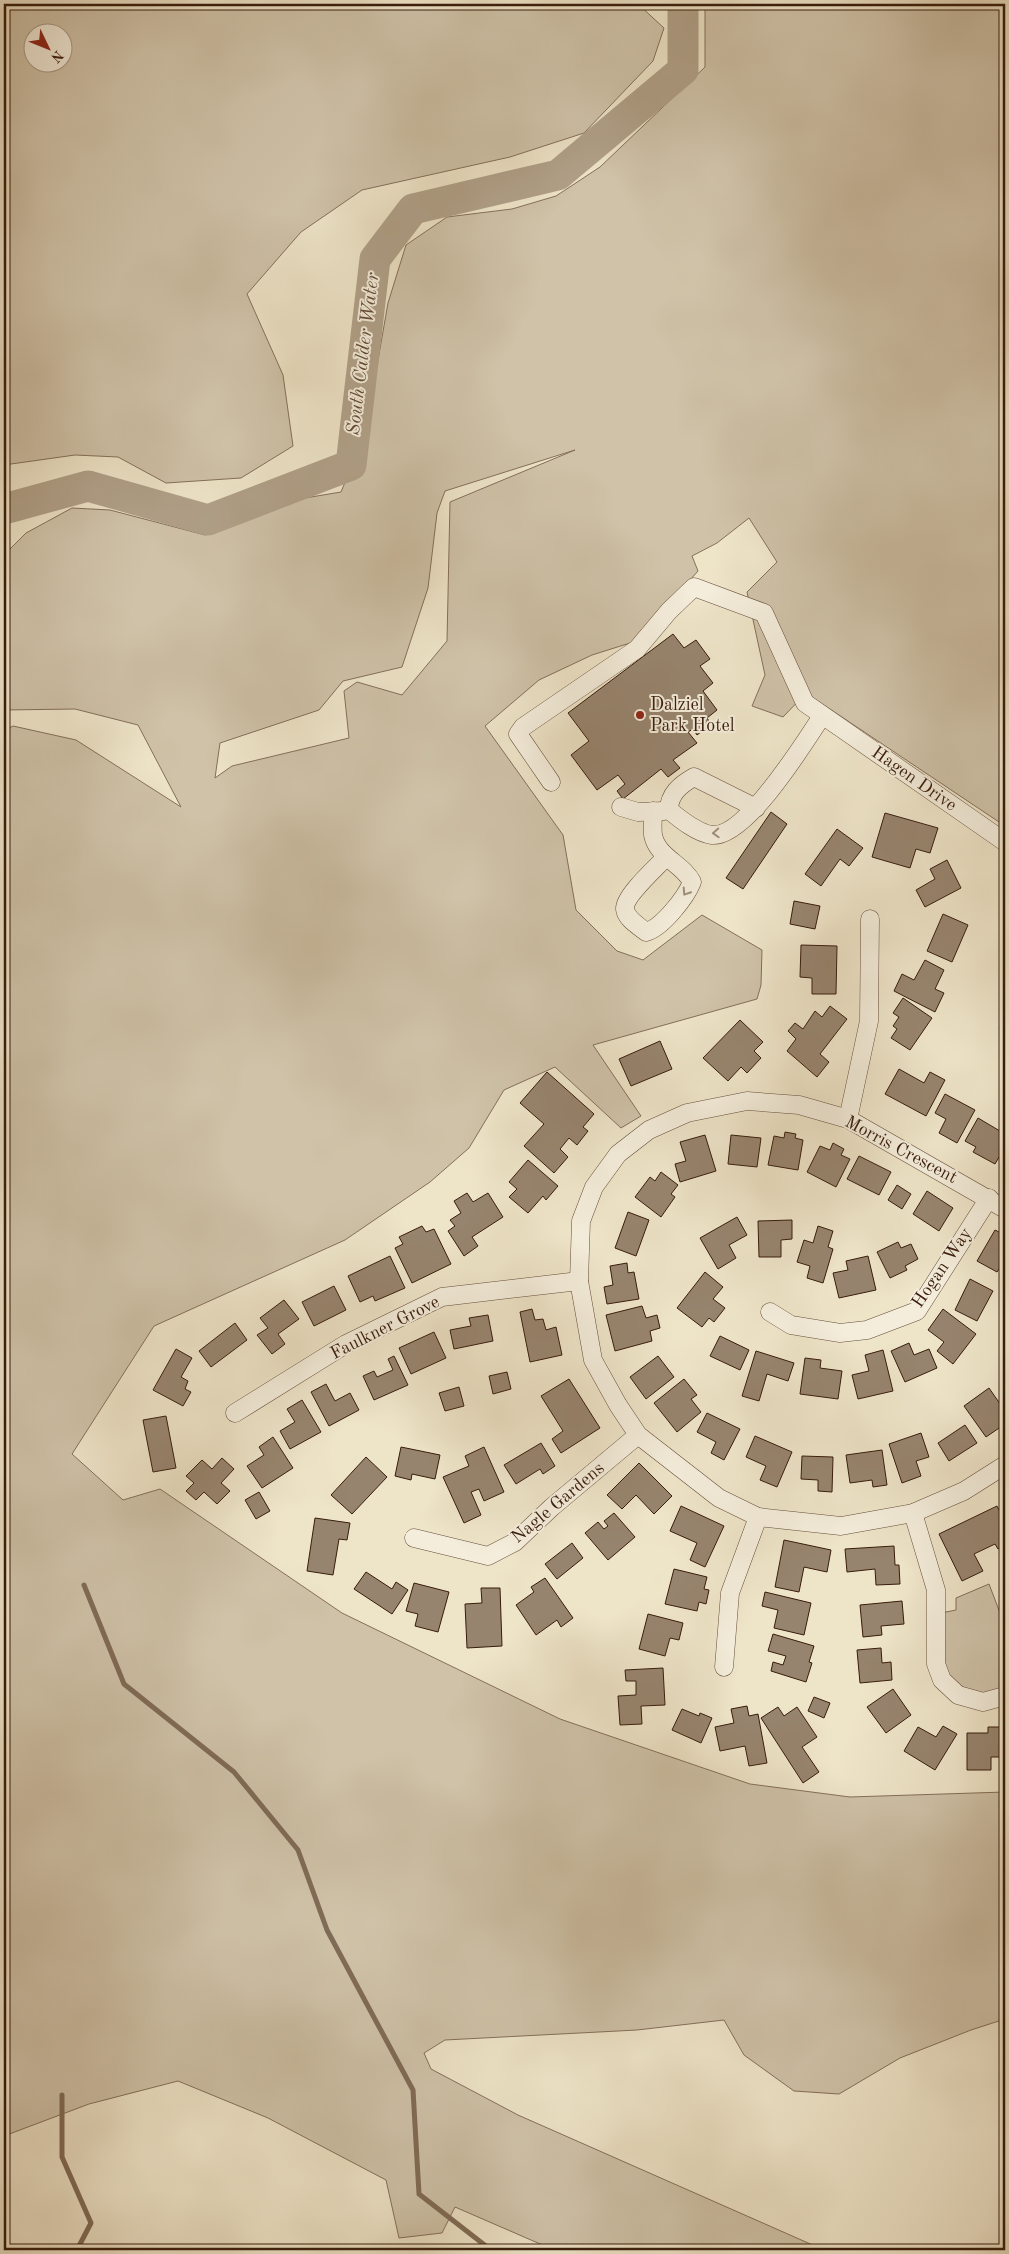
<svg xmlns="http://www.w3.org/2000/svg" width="1009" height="2254" font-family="'Old Standard TT',serif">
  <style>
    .green { fill: #cfc2a8; stroke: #846f5a; fill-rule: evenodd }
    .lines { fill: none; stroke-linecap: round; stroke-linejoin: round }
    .stream { stroke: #806b56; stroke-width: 5 }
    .river { stroke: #b0a088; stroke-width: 31 }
    .building { fill: #97846e; stroke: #381c0c }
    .minor-casing { stroke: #664e3b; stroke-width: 19 }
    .minor { stroke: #f4eddb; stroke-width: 18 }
    .oneway { stroke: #9f8f7e }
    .poi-dot { fill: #8f2418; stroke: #f4eddb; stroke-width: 2 }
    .labels { text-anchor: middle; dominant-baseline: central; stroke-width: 4; stroke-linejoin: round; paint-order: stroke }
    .poi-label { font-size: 18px; fill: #381c0c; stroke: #f4eddb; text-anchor: start }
    .street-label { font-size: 18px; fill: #381c0c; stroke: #f4eddb }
    .water-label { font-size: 19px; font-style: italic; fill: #624a37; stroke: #f4eddb }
  </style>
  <rect width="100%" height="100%" fill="#eee4c8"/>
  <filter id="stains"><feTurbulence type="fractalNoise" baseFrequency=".004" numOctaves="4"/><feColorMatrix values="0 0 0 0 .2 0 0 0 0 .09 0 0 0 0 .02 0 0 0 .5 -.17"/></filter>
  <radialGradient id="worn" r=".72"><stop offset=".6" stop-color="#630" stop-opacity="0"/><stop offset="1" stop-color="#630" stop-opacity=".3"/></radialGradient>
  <g class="green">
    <path d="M4,4H638L664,28L653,61L584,133L510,157L362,190L301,232L247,294L283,375L293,446L241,478L166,483L118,457L75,455L4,465ZM32,32H62V62H32Z"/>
    <path d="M705,4H1005V826L806,693L783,717L752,706L765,675L747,592L777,562L749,518L717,543L692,556L698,571L658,616L646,638L592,655L539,680L485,726L563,835L576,910L617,951L643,960L702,915L762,950L761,985L757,999L593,1045L641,1116L621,1128L555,1067L504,1090L469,1148L430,1182L345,1240L154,1326L72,1454L123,1500L160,1489L342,1613L560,1719L750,1784L850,1797L1005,1792V2019L971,2030L900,2058L839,2094L794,2091L744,2055L724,2020L637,2030L445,2040L424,2053L431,2069L518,2115L824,2250H554L455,2207L442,2233L399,2238L386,2180L268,2118L178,2081L89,2104L4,2136V731L13,726L76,740L181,807L138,725L75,709L4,710V555L26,533L72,508L110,510L205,535L287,501L341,492L365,434L388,303L406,245L447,217L512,209L556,196L600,167L705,67ZM575,450L450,502L447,641L402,695L357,682L344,691L349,738L232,766L215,778L220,743L319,710L343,681L402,667L428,588L437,513L445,491Z"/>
    <path d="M989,1584L1005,1626V1693C978,1697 951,1694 942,1664C938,1652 941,1627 941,1613L956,1610V1598Z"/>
  </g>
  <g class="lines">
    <g class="stream">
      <polyline points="84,1585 124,1684 234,1772 298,1850 327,1930 413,2090 419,2194 491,2250"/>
      <polyline points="62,2095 62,2157 91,2223 79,2246 66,2250"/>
      <polyline points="79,2246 90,2250"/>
    </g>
    <polyline class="river" points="4,509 88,486 208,520 351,465 375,259 413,209 558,175 683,70 683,4"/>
  </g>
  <g class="building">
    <polygon points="673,634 684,648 696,640 710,659 700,666 713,683 703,691 717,710 707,718 711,724 697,735 693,729 688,732 697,743 673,760 680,768 668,777 661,769 623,799 617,791 625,784 618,775 597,790 571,755 589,741 568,713"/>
    <polygon points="771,812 787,824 743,889 726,878"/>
    <polygon points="885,813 938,828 930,853 916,849 910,868 872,857"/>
    <polygon points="837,829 863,848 849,866 840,859 821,886 805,874"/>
    <polygon points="947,860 961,888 925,907 916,890 935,879 930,869"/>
    <polygon points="794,901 820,906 815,929 790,924"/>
    <polygon points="943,914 968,925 952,962 927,951"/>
    <polygon points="801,945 837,946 836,994 812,994 812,978 800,977"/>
    <polygon points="925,960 944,970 935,989 944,993 935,1012 894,991 902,974 914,980"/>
    <polygon points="903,998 932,1018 910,1050 891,1038 897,1029 893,1026 899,1017 893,1013"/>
    <polygon points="830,1006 847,1019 820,1054 829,1062 817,1077 787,1051 796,1039 788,1031 795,1023 803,1029 815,1011 822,1017"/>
    <polygon points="740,1020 763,1042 754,1051 761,1058 747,1073 741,1067 728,1081 703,1058"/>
    <polygon points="1005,1020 1005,1033 999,1029"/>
    <polygon points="660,1041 672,1069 631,1086 619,1059"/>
    <polygon points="899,1069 924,1083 930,1072 945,1080 926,1116 885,1094"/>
    <polygon points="547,1072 594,1114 583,1127 588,1131 577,1145 569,1138 560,1149 568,1157 554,1173 524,1146 544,1124 520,1103"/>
    <polygon points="945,1094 975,1110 957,1143 939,1133 946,1119 935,1113"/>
    <polygon points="978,1118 1005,1134 1005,1147 995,1164 973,1152 976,1147 965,1141"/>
    <polygon points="785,1132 796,1134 795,1138 803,1140 798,1170 768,1165 774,1136 784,1138"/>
    <polygon points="705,1135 716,1171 680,1182 675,1164 686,1161 680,1142"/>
    <polygon points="731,1135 761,1138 757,1167 728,1164"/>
    <polygon points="833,1143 844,1149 841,1155 850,1159 836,1187 807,1172 820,1146 830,1150"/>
    <polygon points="859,1156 891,1172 879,1195 847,1179"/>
    <polygon points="528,1160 558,1186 546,1200 543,1196 528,1213 509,1197 517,1189 509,1182"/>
    <polygon points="661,1172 678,1185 671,1194 675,1197 661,1217 635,1197 650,1177 655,1181"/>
    <polygon points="897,1185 911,1194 902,1209 888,1200"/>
    <polygon points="927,1191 953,1208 939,1231 913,1214"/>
    <polygon points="467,1193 473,1202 488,1193 503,1217 472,1237 478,1246 464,1256 448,1231 455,1226 450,1220 461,1213 454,1201"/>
    <polygon points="628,1212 649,1220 636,1256 615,1248"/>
    <polygon points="737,1217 747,1235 729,1245 736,1258 718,1269 700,1238"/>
    <polygon points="792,1220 792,1239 781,1240 781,1257 759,1257 758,1221"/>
    <polygon points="422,1226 426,1232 434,1229 451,1264 412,1283 395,1248 403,1244 399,1237"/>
    <polygon points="818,1226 833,1231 828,1247 833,1249 823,1283 807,1278 810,1266 797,1262 804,1240 813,1243"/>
    <polygon points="995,1230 1005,1235 1005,1272 999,1269 997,1272 977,1261"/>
    <polygon points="898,1242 901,1248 911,1244 918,1259 905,1266 907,1270 890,1278 877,1252"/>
    <polygon points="390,1256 405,1288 375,1301 373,1296 360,1302 348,1276"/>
    <polygon points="868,1256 876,1290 839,1298 833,1273 848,1270 846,1261"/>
    <polygon points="627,1263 628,1273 634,1272 639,1299 607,1304 604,1287 613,1285 610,1266"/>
    <polygon points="705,1272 723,1287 713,1299 725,1308 714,1322 709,1318 702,1327 677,1308"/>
    <polygon points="970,1279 993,1291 977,1321 955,1310"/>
    <polygon points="334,1286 346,1310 314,1326 302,1302"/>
    <polygon points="284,1300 299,1319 278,1334 285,1344 272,1354 257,1335 268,1328 260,1318"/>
    <polygon points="642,1306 646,1318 657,1315 660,1328 650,1331 652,1341 615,1351 606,1315"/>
    <polygon points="532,1309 535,1320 543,1319 546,1330 556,1327 562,1355 530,1362 520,1312"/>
    <polygon points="943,1309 976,1334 953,1364 937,1351 944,1342 928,1330"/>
    <polygon points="488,1315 493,1341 454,1349 450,1330 471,1326 469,1318"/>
    <polygon points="235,1323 247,1340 211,1367 199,1351"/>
    <polygon points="434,1332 446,1358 411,1374 399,1348"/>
    <polygon points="720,1336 749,1350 740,1370 710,1356"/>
    <polygon points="909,1343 914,1355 929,1349 937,1368 905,1382 891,1351"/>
    <polygon points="176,1349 192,1358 181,1377 188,1381 185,1389 191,1392 183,1406 153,1390"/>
    <polygon points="883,1350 893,1391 858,1399 852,1375 869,1371 865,1355"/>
    <polygon points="756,1351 794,1363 788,1381 767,1374 759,1401 742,1396"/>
    <polygon points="394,1356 408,1385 374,1400 363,1376 374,1371 377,1377 393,1370 388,1359"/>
    <polygon points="658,1356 674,1377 646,1399 630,1377"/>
    <polygon points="805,1358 821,1360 820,1368 842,1371 838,1399 800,1394"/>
    <polygon points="507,1372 511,1389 493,1394 489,1376"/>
    <polygon points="569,1379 600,1428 561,1453 552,1439 563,1431 541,1396"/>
    <polygon points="684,1379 697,1395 691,1399 701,1412 677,1432 654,1403"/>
    <polygon points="326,1384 335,1401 350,1393 359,1410 329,1426 311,1392"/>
    <polygon points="459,1387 464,1406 445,1411 439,1393"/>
    <polygon points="989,1388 1005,1411 1005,1424 986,1437 964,1406"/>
    <polygon points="302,1400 321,1432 290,1449 280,1431 295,1422 287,1409"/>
    <polygon points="707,1413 740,1429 724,1460 711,1453 716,1442 697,1432"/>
    <polygon points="166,1416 176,1468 153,1472 143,1420"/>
    <polygon points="965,1425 977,1443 949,1461 938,1443"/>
    <polygon points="921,1433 929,1457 916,1461 921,1476 902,1483 889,1444"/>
    <polygon points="755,1436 792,1452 777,1487 760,1480 766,1466 746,1457"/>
    <polygon points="273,1437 293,1468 262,1488 247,1466 264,1455 259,1447"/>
    <polygon points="541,1443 555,1466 543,1474 540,1469 516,1484 504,1465"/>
    <polygon points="401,1447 440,1455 435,1479 412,1474 411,1480 395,1476"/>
    <polygon points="484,1447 504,1492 484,1501 479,1489 471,1492 481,1515 464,1523 443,1477 469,1466 465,1456"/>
    <polygon points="882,1450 887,1485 873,1487 872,1480 850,1483 846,1455"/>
    <polygon points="802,1456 833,1457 832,1492 818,1491 818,1480 801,1479"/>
    <polygon points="366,1457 387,1477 352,1514 331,1495"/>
    <polygon points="222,1458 234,1469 221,1483 230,1491 217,1504 204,1492 196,1500 186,1491 194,1483 186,1476 202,1460 212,1469"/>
    <polygon points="639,1463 672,1496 654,1514 636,1495 622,1509 607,1495"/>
    <polygon points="259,1492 270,1511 256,1519 245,1500"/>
    <polygon points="681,1506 724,1526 705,1567 690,1560 697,1543 670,1531"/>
    <polygon points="997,1506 1005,1522 1005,1545 998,1549 995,1544 974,1554 983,1571 962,1581 939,1534"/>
    <polygon points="614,1513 635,1537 608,1560 585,1533 598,1522 604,1529 608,1526 604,1521"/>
    <polygon points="315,1518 350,1523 347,1540 339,1539 333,1575 307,1571"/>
    <polygon points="784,1540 831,1550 827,1572 804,1567 799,1592 775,1587"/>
    <polygon points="572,1543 583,1558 557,1579 545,1564"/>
    <polygon points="894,1546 895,1565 899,1565 900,1584 876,1585 875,1569 847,1572 845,1549"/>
    <polygon points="674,1569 707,1577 704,1589 709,1590 706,1604 699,1602 697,1611 665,1604"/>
    <polygon points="366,1572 392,1589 396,1582 408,1590 392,1614 354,1589"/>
    <polygon points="545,1578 573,1618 561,1627 557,1620 536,1635 516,1605 534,1592 531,1587"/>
    <polygon points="414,1583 449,1592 438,1632 415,1626 418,1614 406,1611"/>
    <polygon points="481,1588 500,1588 502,1646 467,1648 465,1604 482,1603"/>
    <polygon points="765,1592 811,1603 804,1635 774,1628 778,1610 762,1606"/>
    <polygon points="902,1601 904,1624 881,1626 882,1635 863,1637 860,1605"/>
    <polygon points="648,1614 683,1623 679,1640 670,1638 665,1656 639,1649"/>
    <polygon points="773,1634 814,1646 809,1662 812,1663 806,1682 771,1671 773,1662 783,1665 786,1656 768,1651"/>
    <polygon points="881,1648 882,1663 891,1662 892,1680 860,1683 857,1650"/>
    <polygon points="663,1668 665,1705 641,1706 642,1724 620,1725 618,1696 636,1695 636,1681 626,1681 625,1670"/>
    <polygon points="893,1689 911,1715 886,1733 867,1707"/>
    <polygon points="814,1697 830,1703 824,1718 808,1711"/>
    <polygon points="747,1706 749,1716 758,1714 767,1763 749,1766 745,1746 720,1751 715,1727 734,1723 731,1709"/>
    <polygon points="778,1707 784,1716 797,1707 817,1737 802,1747 819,1772 803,1783 761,1718"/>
    <polygon points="682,1709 699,1716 700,1713 712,1718 701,1743 672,1730"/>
    <polygon points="943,1726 957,1734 935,1770 904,1751 918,1727 936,1737"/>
    <polygon points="988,1727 1004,1727 1004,1757 991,1757 991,1770 967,1770 967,1733 988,1733"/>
  </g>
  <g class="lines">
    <g class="minor-casing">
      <g id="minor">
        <polyline points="551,782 518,734 523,727 637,649 669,611 694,587 764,613 805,703 1005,842"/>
        <polyline points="621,807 638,812 664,811"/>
        <path d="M756,808L694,777C680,785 669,794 669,810C681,820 697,833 712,835C746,838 804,743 822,716"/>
        <path d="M653,811C653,819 652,827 653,835C657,857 683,864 692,882C686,897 662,928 646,932C639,926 626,919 625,909C624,896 657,867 666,857"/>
        <polyline points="848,1119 869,1021 870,919"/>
        <polyline points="1005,1209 848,1119 799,1105 747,1101 687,1113 649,1130 618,1154 594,1187 581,1221 579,1281 593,1360 618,1405 638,1435 719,1498 758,1517 841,1526 913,1513 964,1491 1005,1465"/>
        <polyline points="770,1312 791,1325 840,1333 867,1330 917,1311 989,1198"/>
        <polyline points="235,1413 346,1344 442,1297 579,1281"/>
        <polyline points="913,1513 936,1590 936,1664 942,1680 958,1695 983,1702 1005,1696"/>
        <polyline points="414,1538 488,1556 515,1542 552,1507 638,1435"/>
        <polyline points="724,1667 730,1593 758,1517"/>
      </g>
    </g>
    <use href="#minor" class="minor"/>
  </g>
  <defs><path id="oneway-chevron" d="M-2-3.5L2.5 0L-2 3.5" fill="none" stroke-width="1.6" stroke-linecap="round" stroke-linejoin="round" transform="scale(1.25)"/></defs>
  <g class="oneway">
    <use href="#oneway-chevron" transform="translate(716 833) rotate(177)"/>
    <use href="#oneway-chevron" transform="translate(686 892) rotate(123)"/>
  </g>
  <circle class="poi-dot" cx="640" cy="715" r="5"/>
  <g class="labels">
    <g class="poi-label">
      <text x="650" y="705">Dalziel<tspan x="650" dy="21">Park Hotel</tspan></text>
    </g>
    <g class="street-label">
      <text transform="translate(914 779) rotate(35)">Hagen Drive</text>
      <text transform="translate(901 1150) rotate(28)">Morris Crescent</text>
      <text transform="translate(942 1268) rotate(-56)">Hogan Way</text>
      <text transform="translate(385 1328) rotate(-27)">Faulkner Grove</text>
      <text transform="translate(558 1503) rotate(-40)">Nagle Gardens</text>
    </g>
    <g class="water-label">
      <text transform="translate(364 354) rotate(-83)">South Calder Water</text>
    </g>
  </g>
  <rect width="1009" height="2254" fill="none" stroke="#eee4c8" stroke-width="20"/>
  <rect x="5" y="5" width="999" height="2244" fill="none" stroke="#381c0c" stroke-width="2.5"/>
  <rect x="10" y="10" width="989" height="2234" fill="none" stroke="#381c0c"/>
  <g transform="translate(48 48) rotate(133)"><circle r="24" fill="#f4eddb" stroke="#a99988"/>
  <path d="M0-4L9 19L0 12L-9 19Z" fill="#8f2418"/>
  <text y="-8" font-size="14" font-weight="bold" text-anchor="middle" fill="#381c0c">N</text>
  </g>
  <rect width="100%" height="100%" filter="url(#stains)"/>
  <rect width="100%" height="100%" fill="url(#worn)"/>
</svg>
